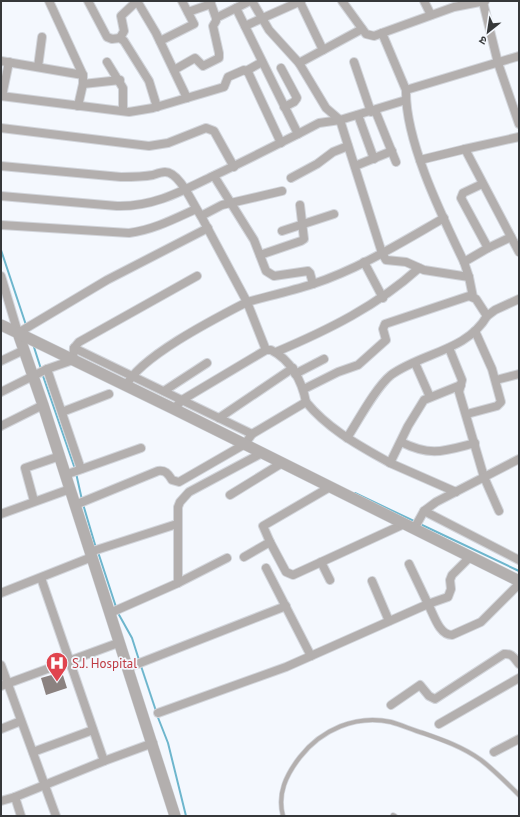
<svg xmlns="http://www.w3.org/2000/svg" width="520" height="817" font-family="'PT Sans','Noto Sans Devanagari',sans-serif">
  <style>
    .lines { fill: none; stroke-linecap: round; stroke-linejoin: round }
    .stream { stroke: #6db6cd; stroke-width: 2 }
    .building { fill: #8b8280 }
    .service-casing { stroke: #d2d5db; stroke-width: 5.5 }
    .minor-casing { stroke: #d2d5db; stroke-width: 10 }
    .tertiary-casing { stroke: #d2d5db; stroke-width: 12 }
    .service { stroke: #b3afae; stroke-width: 4 }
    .minor { stroke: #b3afae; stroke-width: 8 }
    .tertiary { stroke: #b3afae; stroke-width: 11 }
    .labels { text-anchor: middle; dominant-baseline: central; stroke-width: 3.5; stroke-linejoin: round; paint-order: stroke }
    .health-label { font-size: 13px; fill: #be3a42; stroke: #f4f8fe; text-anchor: start }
  </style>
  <rect width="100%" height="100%" fill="#f4f8fe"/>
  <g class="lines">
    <g class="stream">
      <polyline points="1,250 26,325"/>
      <polyline points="33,344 41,369"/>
      <polyline points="42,373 75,469"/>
      <polyline points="76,473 82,500"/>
      <polyline points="355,493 416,522"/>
      <polyline points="83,504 96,548"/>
      <polyline points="420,524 519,571"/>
      <polyline points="98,552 116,607"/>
      <polyline points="118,613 132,638 139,660"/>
      <polyline points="141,666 156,711"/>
      <polyline points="157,715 168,743 186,816"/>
    </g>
  </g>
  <polygon class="building" points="62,672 67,688 46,695 41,678"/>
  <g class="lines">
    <g class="service-casing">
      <g id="service">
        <polyline points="393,815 395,816"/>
        <path d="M283,816C277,794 286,775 300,757C321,730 356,714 391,722C402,725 412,730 423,733C443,740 463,747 481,760C494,770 507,783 519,795"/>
      </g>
    </g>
    <g class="minor-casing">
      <g id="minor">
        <polyline points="49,1 83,75 83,84 78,106"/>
        <polyline points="88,1 107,37 112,39 120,38 124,41 149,81 157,107"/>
        <polyline points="137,1 156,33 187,98"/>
        <polyline points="210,1 216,18 236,8 298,134 319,123 340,120 406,100"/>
        <polyline points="252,1 269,30 299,63 326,108 340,120 382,253 386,260 406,262 424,270 469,277"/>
        <polyline points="342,1 366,34 374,36 382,33"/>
        <polyline points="424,1 431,15"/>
        <polyline points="300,2 323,50"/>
        <polyline points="483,2 498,63 519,124"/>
        <polyline points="236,8 250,1"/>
        <polyline points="188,12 211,4"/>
        <polyline points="245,26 301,1"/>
        <polyline points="120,38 124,31 121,16 137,1"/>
        <polyline points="160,41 194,24 182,1"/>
        <polyline points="1,61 83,75"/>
        <polyline points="107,62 123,88 123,111"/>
        <polyline points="354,62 371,112"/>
        <polyline points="299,63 362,29"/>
        <polyline points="38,67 42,37"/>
        <polyline points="281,68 297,98 294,102 284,107"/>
        <polyline points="174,70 195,58 203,66 219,58 219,53 213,26 216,21 216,18"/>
        <polyline points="246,71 262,62"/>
        <polyline points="83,84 120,80"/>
        <polyline points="406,90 382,33 454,7 485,1"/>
        <polyline points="1,96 129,112 153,108 224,87 228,77 244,70 248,72 281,143"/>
        <polyline points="2,96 9,62"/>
        <polyline points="375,110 396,162"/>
        <polyline points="358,115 374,159"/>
        <polyline points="1,128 149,146 168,143 206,128 214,131 234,167"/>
        <polyline points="465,149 519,137"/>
        <polyline points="420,160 465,149 519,252"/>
        <path d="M1,166L121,177C132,177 142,177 153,175C156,174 161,172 165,172C180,172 193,205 201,216L222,205L282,191"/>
        <polyline points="355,166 392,151"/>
        <polyline points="214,176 254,240 266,271 274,276 308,271 310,273 313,284"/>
        <polyline points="291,178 317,164 333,152 348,146"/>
        <polyline points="482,184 463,193 461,198 488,248 511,237"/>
        <path d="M1,196L117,206C154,207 182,191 215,175C243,162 270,148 298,134"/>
        <path d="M1,225L129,233C153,230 174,219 196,209"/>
        <polyline points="282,231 334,214"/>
        <polyline points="260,255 301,241 304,239 300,205"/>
        <polyline points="364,262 383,298"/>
        <polyline points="464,262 488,248"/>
        <polyline points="1,276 18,333 107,280 208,228"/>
        <path d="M473,297L469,277L464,262C442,216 405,141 406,90L519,56"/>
        <polyline points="74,348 252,434"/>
        <polyline points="449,348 462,380 459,392 484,477 499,511"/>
        <path d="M266,350L247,302C269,296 291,291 313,284C359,269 402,242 444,218"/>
        <path d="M276,352C328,330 377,306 419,268"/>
        <polyline points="1,361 24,350"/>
        <polyline points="415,363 430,397"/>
        <polyline points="47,369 81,469"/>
        <polyline points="295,374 324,359"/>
        <polyline points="496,380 519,374"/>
        <path d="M126,386C139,357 218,317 247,302L201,216"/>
        <polyline points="304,389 338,372 358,365 386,340 383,329 385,324 469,296 476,299 487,316 495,310 519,299"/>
        <polyline points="164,391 207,363"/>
        <polyline points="1,392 47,369 73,360 74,348 79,342 197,276"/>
        <path d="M174,409L182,400L266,350H271C291,360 302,381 306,402"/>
        <polyline points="62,412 109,394"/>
        <polyline points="467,414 497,406 501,402 492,369 475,331"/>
        <polyline points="219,418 293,368"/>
        <polyline points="1,426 43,405"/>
        <path d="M347,438C358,421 376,387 391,375C421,353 467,351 487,316"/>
        <path d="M401,442C431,457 444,451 475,443"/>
        <polyline points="390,463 456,492"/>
        <polyline points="65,475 141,448"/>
        <polyline points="230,495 282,463"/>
        <polyline points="34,501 25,468 60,456"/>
        <path d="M75,505L158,471C166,470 168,474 172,480L179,482L245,444L252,434L306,402C329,430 360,446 390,463L408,426L424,400L461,385"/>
        <polyline points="424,511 519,560"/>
        <polyline points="1,514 70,489"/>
        <polyline points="414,529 424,511 436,502 519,459"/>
        <polyline points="270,542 263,526 330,487"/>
        <polyline points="90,552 177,524"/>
        <polyline points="244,557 270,542 286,572 293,575 404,524"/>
        <polyline points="321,562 330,580"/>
        <polyline points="409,564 428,604 448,597 451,589 450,580 452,575 470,557"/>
        <polyline points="266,568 311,656"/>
        <polyline points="41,578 104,761 153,743"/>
        <polyline points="372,581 389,621"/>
        <polyline points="178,583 227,558"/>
        <polyline points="1,593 92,557"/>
        <polyline points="110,613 178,583 178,507 180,502 189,492 262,453"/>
        <polyline points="1,665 56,816"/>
        <polyline points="127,668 286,606"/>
        <polyline points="1,686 118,643"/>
        <path d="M391,705L420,685L429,696L435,699L504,654C512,653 514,658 519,664"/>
        <path d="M158,713L286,667L428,604C434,615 439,635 452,635L481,622L519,584"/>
        <polyline points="439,724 519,678"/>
        <polyline points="1,729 21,721"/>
        <polyline points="33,752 93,730"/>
        <polyline points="494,752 519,739"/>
        <polyline points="15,797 104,761"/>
        <polyline points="1,801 15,797 21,816"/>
      </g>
    </g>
    <g class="tertiary-casing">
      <g id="tertiary">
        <polyline points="1,325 18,333 43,405 175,816"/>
        <polyline points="18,333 174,409 519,581"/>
      </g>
    </g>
    <use href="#service" class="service"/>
    <use href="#minor" class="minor"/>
    <use href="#tertiary" class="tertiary"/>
  </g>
  <defs>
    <g id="hospital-pin" transform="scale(1.15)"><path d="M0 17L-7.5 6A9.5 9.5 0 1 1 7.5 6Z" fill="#e0444e" stroke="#f4f8fe"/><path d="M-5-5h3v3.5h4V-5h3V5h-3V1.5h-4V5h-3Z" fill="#fff"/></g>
  </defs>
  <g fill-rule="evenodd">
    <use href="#hospital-pin" x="57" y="663"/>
  </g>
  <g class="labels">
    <g class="health-label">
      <text x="72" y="663">S.J. Hospital</text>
    </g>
  </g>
  <rect width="520" height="817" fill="none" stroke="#36383a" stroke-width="4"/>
  <g transform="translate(488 32) rotate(210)" stroke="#f4f8fe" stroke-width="3" paint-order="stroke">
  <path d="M0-3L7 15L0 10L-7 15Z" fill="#36383a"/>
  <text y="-6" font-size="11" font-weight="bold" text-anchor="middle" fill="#36383a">उ</text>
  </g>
</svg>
